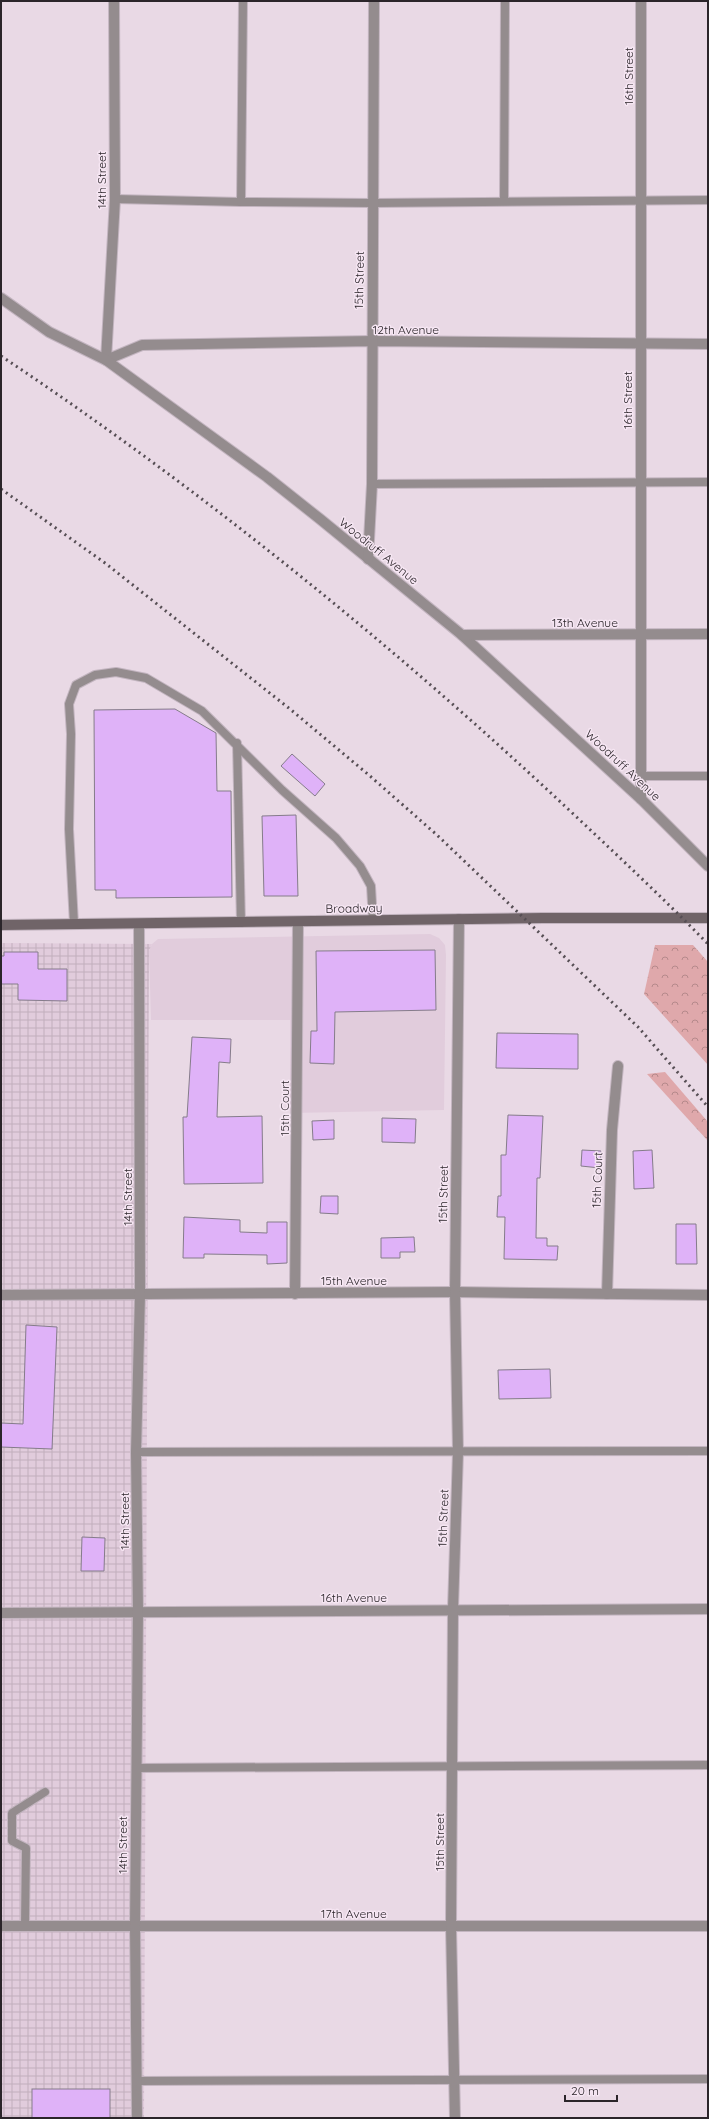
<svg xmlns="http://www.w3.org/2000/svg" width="709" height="2119" font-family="Quicksand,sans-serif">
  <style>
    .built { fill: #e1ccdc }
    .industrial { fill: url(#industrial-grid) }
    .forest { fill: url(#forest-crowns) }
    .building { fill: #dfb2f8; stroke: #857c8a }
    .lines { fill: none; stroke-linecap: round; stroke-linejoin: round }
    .lane-casing { stroke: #c3b5c0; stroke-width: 10 }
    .street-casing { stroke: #c3b5c0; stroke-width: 12 }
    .secondary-casing { stroke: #c3b5c0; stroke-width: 12 }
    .lane { stroke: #948c8e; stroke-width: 8 }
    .street { stroke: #948c8e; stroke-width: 10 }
    .secondary { stroke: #706468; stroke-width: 10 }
    .rail { stroke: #564e54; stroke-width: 3; stroke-dasharray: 2 4; stroke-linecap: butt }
    .labels { text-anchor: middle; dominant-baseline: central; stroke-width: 3; stroke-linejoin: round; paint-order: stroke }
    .street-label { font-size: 12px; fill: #2b252a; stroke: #f6e6f3 }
  </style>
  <defs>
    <pattern id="industrial-grid" width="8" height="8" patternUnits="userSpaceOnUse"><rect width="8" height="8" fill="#e1ccdc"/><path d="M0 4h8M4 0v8" fill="none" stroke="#c1afbd"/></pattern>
    <pattern id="forest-crowns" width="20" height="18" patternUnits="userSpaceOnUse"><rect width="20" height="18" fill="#dfa8ab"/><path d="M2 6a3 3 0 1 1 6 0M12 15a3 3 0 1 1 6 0" fill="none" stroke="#b5898b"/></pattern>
  </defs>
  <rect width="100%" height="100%" fill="#e9d9e5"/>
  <polygon class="built" points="430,934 439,938 445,945 446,955 444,1110 290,1113 290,1020 151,1020 149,951 152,944 158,939"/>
  <polygon class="industrial" points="1,943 152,944 149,951 144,2118 1,2118"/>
  <g class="forest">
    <polygon points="655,945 693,945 708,962 708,1065 644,994"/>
    <polygon points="665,1072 708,1122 708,1141 647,1074"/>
  </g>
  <g class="building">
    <polygon points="175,709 216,733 217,791 231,791 232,897 116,898 116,890 95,890 94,710"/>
    <polygon points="292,754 325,784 315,796 281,766"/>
    <polygon points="296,815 298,896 264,896 262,816"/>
    <polygon points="435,950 436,1010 335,1012 334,1064 310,1063 311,1031 317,1031 316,951"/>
    <polygon points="4,952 38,952 38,969 67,969 67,1001 18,1000 18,984 1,984 1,956 4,956"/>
    <polygon points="497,1033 578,1034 578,1069 496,1068"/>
    <polygon points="192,1037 231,1039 230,1063 219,1062 217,1117 262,1116 263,1183 184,1184 183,1117 187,1117"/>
    <polygon points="508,1115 543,1116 540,1178 537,1178 536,1238 547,1238 547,1246 558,1246 557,1260 504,1259 505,1217 497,1217 498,1196 501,1196 501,1155 506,1155"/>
    <polygon points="382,1118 416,1119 415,1143 382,1142"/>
    <polygon points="334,1120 334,1139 313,1140 312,1121"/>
    <polygon points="582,1150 601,1151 600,1168 581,1166"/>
    <polygon points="652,1150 654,1188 634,1189 633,1151"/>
    <polygon points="321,1196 338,1196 338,1214 320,1213"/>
    <polygon points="184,1217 240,1220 240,1232 267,1233 267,1222 287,1222 287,1263 267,1264 267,1255 204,1254 204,1258 183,1258"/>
    <polygon points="676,1224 696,1224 697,1264 676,1264"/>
    <polygon points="414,1237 415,1252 400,1252 400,1258 381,1258 381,1238"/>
    <polygon points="26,1325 57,1327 52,1449 1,1447 1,1423 23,1424"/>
    <polygon points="550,1369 551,1398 499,1399 498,1370"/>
    <polygon points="82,1537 105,1538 104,1571 81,1571"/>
    <rect x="32" y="2089" width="78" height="29"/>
  </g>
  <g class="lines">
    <g class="lane-casing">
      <g id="lane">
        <polyline points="115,199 241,202 243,1"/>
        <polyline points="504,201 505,1"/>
        <polyline points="241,202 373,203 708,200"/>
        <polyline points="372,484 708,482"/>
        <polyline points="237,743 241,923"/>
        <polyline points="641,776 708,776"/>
        <polyline points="74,924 69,829 71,734 69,704 76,685 95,675 116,672 146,678 202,711 282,790 336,838 360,866 371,886 373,921"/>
        <polyline points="136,1452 708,1451"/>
        <polyline points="136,1768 708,1765"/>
        <polyline points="25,1926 26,1848 12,1841 12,1813 45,1792"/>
        <polyline points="138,2081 708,2079"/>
      </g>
    </g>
    <g class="street-casing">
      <g id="street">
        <polyline points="114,1 115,199 106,360 142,345 372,341 708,344"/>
        <polyline points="1,298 49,332 106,360 267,477 320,519 462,635 641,799 708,866"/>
        <polyline points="368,559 372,484 374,1"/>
        <polyline points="462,635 708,634"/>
        <polyline points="641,799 641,1"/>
        <polyline points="295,1294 298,922"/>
        <polyline points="607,1294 612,1130 618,1066"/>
        <polyline points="1,1295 455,1292 708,1295"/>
        <polyline points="1,1613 708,1609"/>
        <polyline points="1,1926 708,1926"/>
        <polyline points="137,2118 135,1926 138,1611 136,1452 140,1294 139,924"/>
        <polyline points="455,2118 451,1926 453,1609 458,1452 455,1292 459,919"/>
      </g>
    </g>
    <g class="secondary-casing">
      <polyline id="secondary" points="1,925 543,918 708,918"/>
    </g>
    <use href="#lane" class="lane"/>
    <use href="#street" class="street"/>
    <use href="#secondary" class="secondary"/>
    <g class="rail">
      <path d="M1,356C202,490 392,644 568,809C616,854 663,898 708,944"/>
      <polyline points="1,489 105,563 290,709 370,776 437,835 638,1027 708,1107"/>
    </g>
  </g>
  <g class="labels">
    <g class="street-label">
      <text transform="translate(628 76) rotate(-90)">16th Street</text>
      <text transform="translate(101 180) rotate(-90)">14th Street</text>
      <text transform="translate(359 280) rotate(-89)">15th Street</text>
      <text x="406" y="329">12th Avenue</text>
      <text transform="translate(627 400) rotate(-90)">16th Street</text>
      <text transform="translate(379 551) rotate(39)">Woodruff Avenue</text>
      <text x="585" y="622">13th Avenue</text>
      <text transform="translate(623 765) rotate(43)">Woodruff Avenue</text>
      <text transform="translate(354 908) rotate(-1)">Broadway</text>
      <text transform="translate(284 1108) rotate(-90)">15th Court</text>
      <text transform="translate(597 1180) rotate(-88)">15th Court</text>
      <text transform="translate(443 1194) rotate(-89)">15th Street</text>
      <text transform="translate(127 1197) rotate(-90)">14th Street</text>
      <text x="354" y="1280">15th Avenue</text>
      <text transform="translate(443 1518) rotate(-88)">15th Street</text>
      <text transform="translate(124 1521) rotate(-90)">14th Street</text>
      <text x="354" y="1597">16th Avenue</text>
      <text transform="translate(439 1842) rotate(-90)">15th Street</text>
      <text transform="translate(122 1845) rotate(-90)">14th Street</text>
      <text x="354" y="1913">17th Avenue</text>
    </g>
  </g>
  <rect width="709" height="2119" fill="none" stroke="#2b252a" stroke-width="4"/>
  <path d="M565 2095v6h52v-6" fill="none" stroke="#2b252a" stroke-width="2"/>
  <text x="571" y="2095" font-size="12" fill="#2b252a" stroke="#f6e6f3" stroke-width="3" paint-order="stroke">20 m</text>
</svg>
